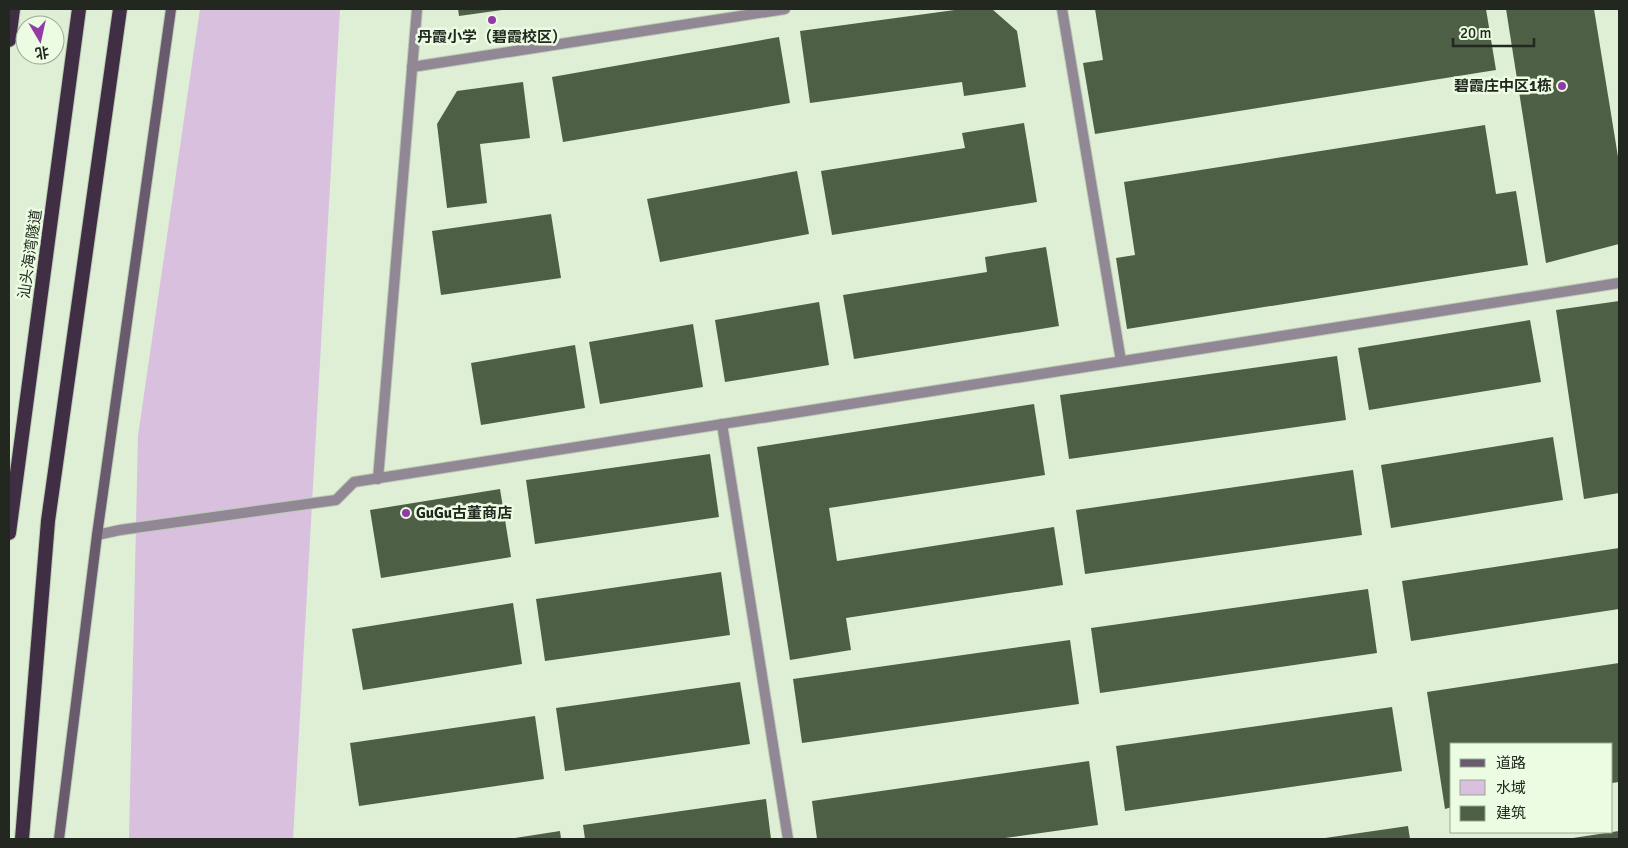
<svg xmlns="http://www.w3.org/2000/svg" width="1628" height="848" font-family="Signika,'Noto Sans SC',sans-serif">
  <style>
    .water { fill: #d8c0de }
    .building { fill: #4d5f44 }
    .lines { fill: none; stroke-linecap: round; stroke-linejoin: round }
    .minor-casing { stroke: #bccbb5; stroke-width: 12 }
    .secondary-casing { stroke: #bccbb5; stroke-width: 12 }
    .trunk-casing { stroke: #bccbb5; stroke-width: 16 }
    .minor { stroke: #928895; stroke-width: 10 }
    .secondary { stroke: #695b6d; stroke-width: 10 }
    .trunk { stroke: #402e44; stroke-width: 14 }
    .poi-dot { fill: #923ba7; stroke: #ebfce3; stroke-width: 2 }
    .labels { text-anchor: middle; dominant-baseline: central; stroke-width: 5; stroke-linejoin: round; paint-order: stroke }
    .poi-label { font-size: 15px; font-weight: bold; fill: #22281f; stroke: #ebfce3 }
    .street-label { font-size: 15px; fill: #22281f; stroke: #ebfce3 }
  </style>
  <rect width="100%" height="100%" fill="#deefd6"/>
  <polygon class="water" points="200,9 340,9 293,839 129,839 138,436"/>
  <g class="building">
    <polygon points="458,9 501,9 502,10 459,16"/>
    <polygon points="962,9 992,9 1017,31 1026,87 964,96 962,82 810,103 800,31"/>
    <polygon points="1095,9 1486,9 1496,70 1095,134 1083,63 1103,60"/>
    <polygon points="1506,9 1594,9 1619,163 1619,244 1546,263"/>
    <polygon points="779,37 790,103 563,142 552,77"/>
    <polygon points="523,82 530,138 480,144 487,203 447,208 437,124 457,91"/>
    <polygon points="1024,123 1037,202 832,235 821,171 965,148 962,133"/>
    <polygon points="1485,125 1496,194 1516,191 1528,265 1127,329 1116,258 1135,255 1124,182"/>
    <polygon points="797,171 809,234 660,262 647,199"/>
    <polygon points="551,214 561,278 441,295 432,231"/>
    <polygon points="1046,247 1059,326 854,359 843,295 987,272 985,257"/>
    <polygon points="1619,301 1619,493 1584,499 1556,310"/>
    <polygon points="819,302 829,365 725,382 715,320"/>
    <polygon points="1530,320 1541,382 1369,410 1358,348"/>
    <polygon points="693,324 703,387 600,404 589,342"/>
    <polygon points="575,345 585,408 481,425 471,363"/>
    <polygon points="1337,356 1346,420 1069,459 1060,395"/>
    <polygon points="1034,404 1045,475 829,508 837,561 1054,527 1063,585 846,618 851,650 790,660 757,447"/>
    <polygon points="1553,437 1563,500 1391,528 1381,465"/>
    <polygon points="710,454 719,517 535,544 526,480"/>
    <polygon points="1353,470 1362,535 1085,574 1076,510"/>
    <polygon points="500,489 511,557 381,578 370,510"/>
    <polygon points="1619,548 1619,609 1411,641 1402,581"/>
    <polygon points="721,572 730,635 545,661 536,599"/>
    <polygon points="1368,589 1377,653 1100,693 1091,628"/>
    <polygon points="513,603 522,664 363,690 352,629"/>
    <polygon points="1070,640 1079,704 802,743 793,679"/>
    <polygon points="1619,663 1619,782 1612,783 1612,744 1452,744 1452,807 1445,809 1427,692"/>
    <polygon points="740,682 750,744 565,771 556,708"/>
    <polygon points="1392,707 1402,771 1125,811 1116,746"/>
    <polygon points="535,716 544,779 359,806 350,743"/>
    <polygon points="1089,761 1098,825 998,839 817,839 812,801"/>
    <polygon points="766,799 771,839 585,839 583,825"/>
    <polygon points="1408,826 1410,839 1325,839 1325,838"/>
    <polygon points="560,831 561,839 516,839 515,838"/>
    <polygon points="1619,831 1619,839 1573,839 1573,838"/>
  </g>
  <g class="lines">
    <g class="minor-casing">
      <g id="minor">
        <polyline points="1062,9 1121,361"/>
        <polyline points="412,67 785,9"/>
        <polyline points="722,424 788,839"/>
        <polyline points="378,479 417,9"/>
        <polyline points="97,535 120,530 336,500 354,482 1619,283"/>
      </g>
    </g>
    <g class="secondary-casing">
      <polyline id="secondary" points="59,839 97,535 171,9"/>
    </g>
    <g class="trunk-casing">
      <g id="trunk">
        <polyline points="9,40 13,9"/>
        <polyline points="9,533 79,9"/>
        <polyline points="22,839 48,521 120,9"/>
      </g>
    </g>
    <use href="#minor" class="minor"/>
    <use href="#secondary" class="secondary"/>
    <use href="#trunk" class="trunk"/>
  </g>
  <g class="poi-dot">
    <circle cx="492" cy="20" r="5"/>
    <circle cx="1562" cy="86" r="5"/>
    <circle cx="406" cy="513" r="5"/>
  </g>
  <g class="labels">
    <g class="poi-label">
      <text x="492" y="37">丹霞小学（碧霞校区）</text>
      <text x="1552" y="86" text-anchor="end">碧霞庄中区1栋</text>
      <text x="416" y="513" text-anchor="start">GuGu古董商店</text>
    </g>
    <g class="street-label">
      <text transform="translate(30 254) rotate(-82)">汕头海湾隧道</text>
    </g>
  </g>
  <rect width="1628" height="848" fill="none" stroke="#22281f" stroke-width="20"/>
  <rect x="1450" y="743" width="162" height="90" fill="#ebfce3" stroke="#9ba795"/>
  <rect x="1460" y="759" width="25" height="8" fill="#695b6d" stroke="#9ba795"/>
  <text x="1496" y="768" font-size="15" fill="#22281f">道路</text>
  <rect x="1460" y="780" width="25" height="15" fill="#d8c0de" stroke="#9ba795"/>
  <text x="1496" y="793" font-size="15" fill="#22281f">水域</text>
  <rect x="1460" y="806" width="25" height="15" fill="#4d5f44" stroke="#9ba795"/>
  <text x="1496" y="818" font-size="15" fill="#22281f">建筑</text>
  <g transform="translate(40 40) rotate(171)"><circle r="24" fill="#ebfce3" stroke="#9ba795"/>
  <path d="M0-4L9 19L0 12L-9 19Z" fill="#923ba7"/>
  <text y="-8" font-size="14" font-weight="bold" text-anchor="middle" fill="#22281f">北</text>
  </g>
  <path d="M1453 38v8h81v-8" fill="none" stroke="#22281f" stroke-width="2.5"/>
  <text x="1460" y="38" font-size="15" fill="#22281f" stroke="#ebfce3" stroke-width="4" paint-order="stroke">20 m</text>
</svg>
